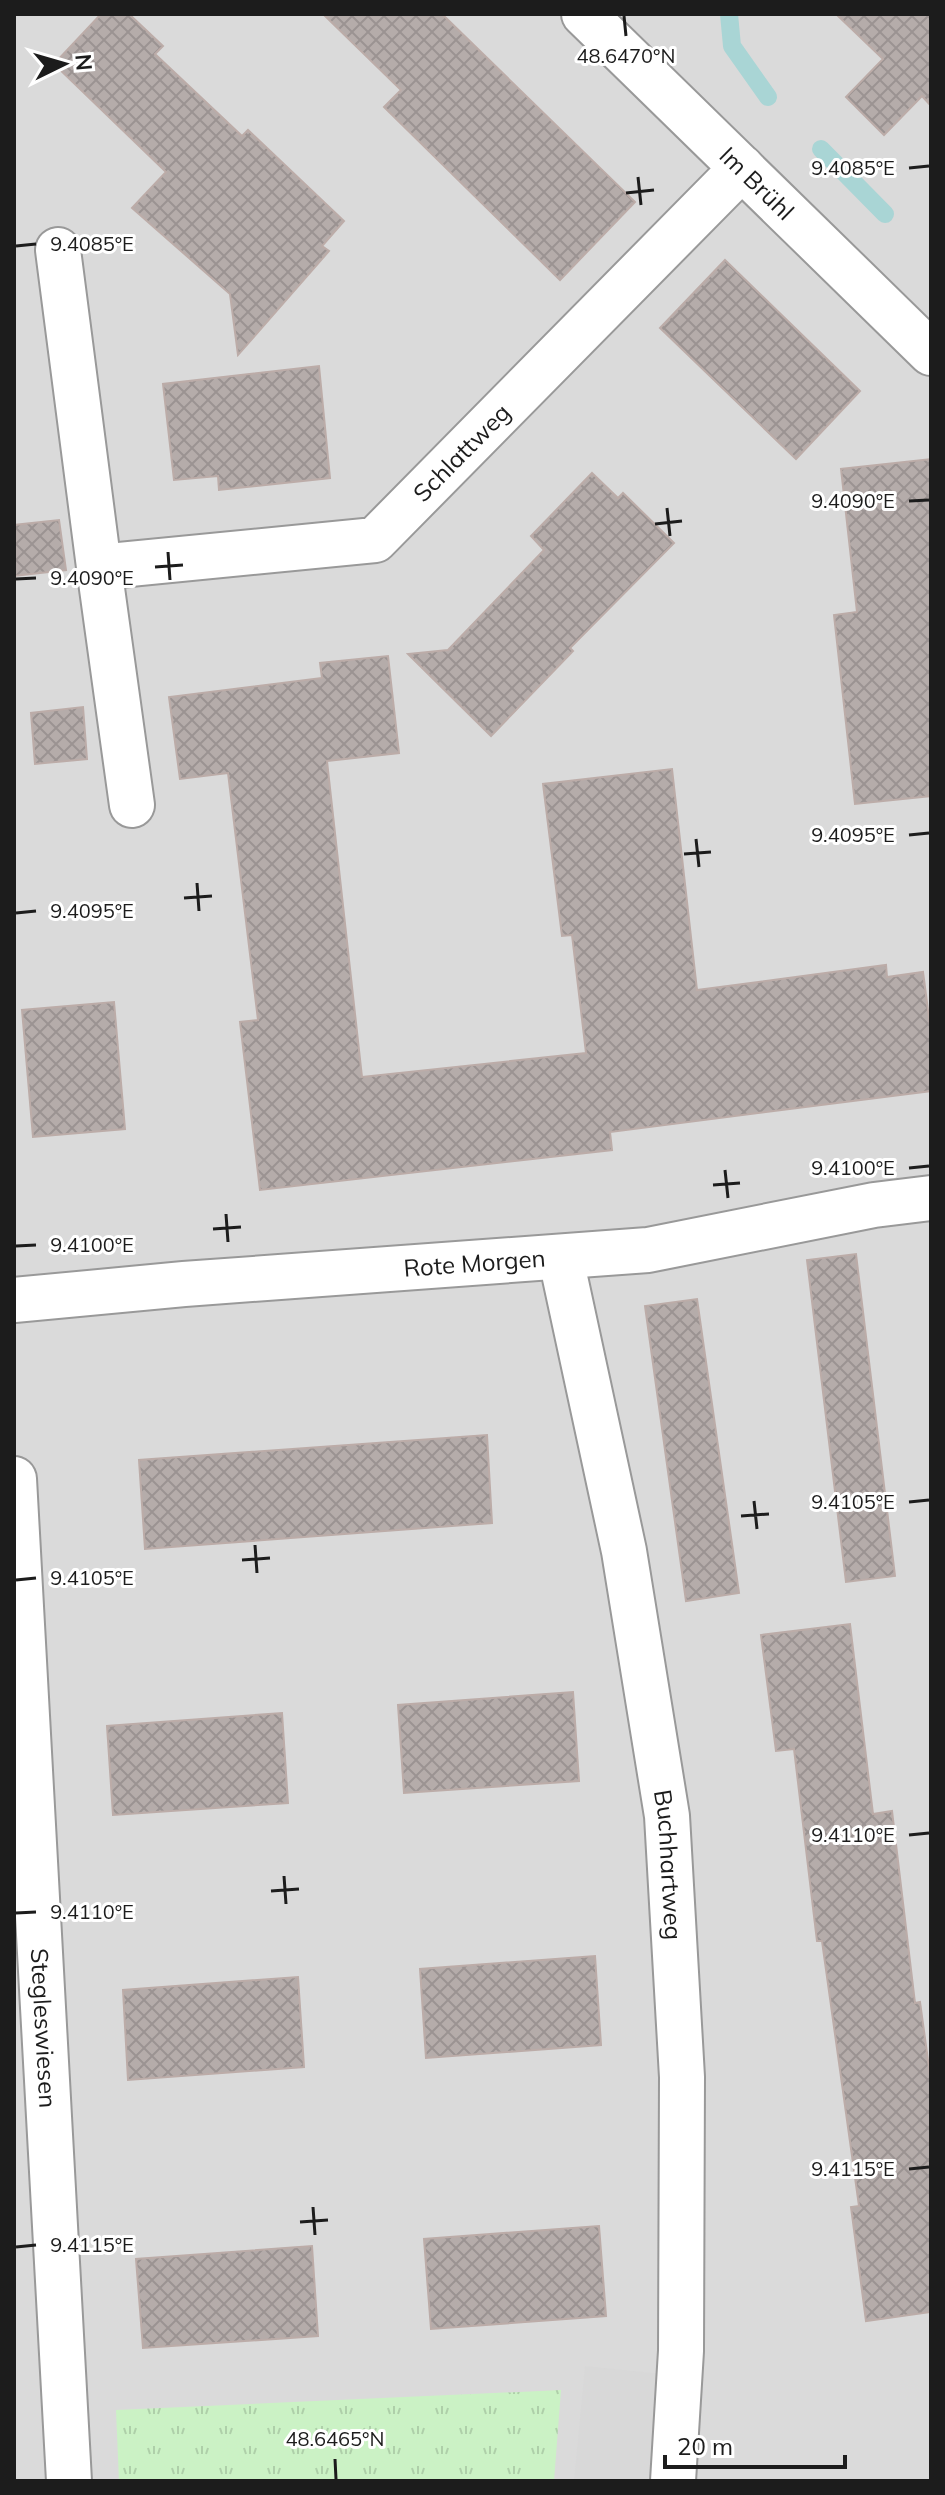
<svg xmlns="http://www.w3.org/2000/svg" width="945" height="2495" font-family="Mulish,sans-serif">
  <style>
    .residential { fill: #dadada }
    .park { fill: url(#park-tufts) }
    .parking { fill: #d8d8d8 }
    .lines { fill: none; stroke-linecap: round; stroke-linejoin: round }
    .stream { stroke: #a9d5d5; stroke-width: 18 }
    .building { fill: url(#building-cross-hatch); stroke: #bcaca8; stroke-width: 2 }
    .minor-casing { stroke: #999; stroke-width: 48 }
    .minor { stroke: #fff; stroke-width: 44 }
    .ticks { fill: none; stroke: #1c1c1c; stroke-width: 3 }
    .labels { text-anchor: middle; dominant-baseline: central; stroke-width: 6; stroke-linejoin: round; paint-order: stroke }
    .street-label { font-size: 24px; fill: #1c1c1c; stroke: #fff }
    .ticks-label { font-size: 20px; text-anchor: middle; fill: #1c1c1c; stroke: #fff; stroke-width: 6; stroke-linejoin: round; paint-order: stroke }
  </style>
  <defs>
    <pattern id="park-tufts" width="24" height="20" patternUnits="userSpaceOnUse" patternTransform="scale(2)"><rect width="24" height="20" fill="#cbf2c5"/><path d="M3 7l-1-3M5 7V3M7 7l1-3M15 17l-1-3M17 17v-4M19 17l1-3" fill="none" stroke="#aecfa9"/></pattern>
    <pattern id="building-cross-hatch" width="8" height="8" patternUnits="userSpaceOnUse" patternTransform="scale(2)"><rect width="8" height="8" fill="#b5acaa"/><path d="M0 0l8 8M0 8l8-8" fill="none" stroke="#9b9392"/></pattern>
  </defs>
  <rect width="100%" height="100%" fill="#ece7e3"/>
  <rect class="residential" x="14" y="14" width="917" height="2467"/>
  <polygon class="park" points="561,2390 554,2481 119,2481 116,2410"/>
  <polygon class="parking" points="585,2366 672,2375 661,2481 574,2481"/>
  <g class="lines">
    <g class="stream">
      <polyline points="729,14 732,46 768,97"/>
      <polyline points="821,149 885,214"/>
    </g>
  </g>
  <g class="building">
    <polygon points="101,14 129,14 163,46 155,54 242,136 248,130 344,221 322,246 329,251 238,355 230,294 132,208 166,172 54,64"/>
    <polygon points="323,14 442,14 635,202 560,280 384,107 401,90"/>
    <polygon points="836,14 931,14 931,106 922,96 884,135 846,97 883,59"/>
    <polygon points="725,260 860,391 796,459 660,328"/>
    <polygon points="319,366 330,478 219,490 218,476 174,480 163,384"/>
    <polygon points="931,459 931,796 855,804 834,615 857,612 841,469"/>
    <polygon points="592,473 618,498 623,493 674,543 570,648 573,651 491,736 408,654 448,650 544,550 531,536"/>
    <polygon points="59,520 66,570 14,576 14,525"/>
    <polygon points="388,656 399,753 327,761 362,1077 586,1053 572,935 562,936 543,784 672,769 697,990 886,965 887,977 923,972 931,1033 931,1091 610,1132 612,1150 260,1190 240,1022 258,1020 228,773 180,779 169,697 322,678 320,663"/>
    <polygon points="83,707 87,759 35,764 31,713"/>
    <polygon points="114,1002 125,1129 33,1137 22,1010"/>
    <polygon points="856,1254 895,1576 846,1582 807,1260"/>
    <polygon points="697,1299 739,1593 686,1601 645,1306"/>
    <polygon points="487,1435 492,1523 145,1549 139,1460"/>
    <polygon points="850,1624 873,1814 892,1811 915,2003 920,2002 931,2082 931,2312 866,2321 851,2207 859,2206 822,1941 817,1941 794,1749 776,1751 761,1635"/>
    <polygon points="573,1692 579,1781 404,1793 398,1705"/>
    <polygon points="282,1713 288,1803 113,1815 107,1726"/>
    <polygon points="595,1956 601,2045 426,2058 420,1969"/>
    <polygon points="298,1977 304,2067 128,2080 123,1990"/>
    <polygon points="599,2226 606,2316 431,2329 424,2239"/>
    <polygon points="312,2246 318,2336 143,2348 136,2259"/>
  </g>
  <g class="lines">
    <g class="minor-casing">
      <g id="minor">
        <path id="s1" d="M584,14L931,353"/>
        <path id="s2" d="M58,250L99,567L375,540L742,168"/>
        <polyline points="99,567 132,805"/>
        <path id="s3" d="M561,1259L624,1551L667,1816L682,2077L681,2351L673,2481"/>
        <path id="s4" d="M14,1300L184,1284L648,1250L874,1205L931,1198"/>
        <path id="s5" d="M14,1479L69,2481"/>
      </g>
    </g>
    <use href="#minor" class="minor"/>
  </g>
  <path class="ticks" d="M624,16L626,36M909,168L929,166M638,177L641,205M626,193L654,190M16,246L36,244M909,501L929,500M667,508L670,536M655,524L682,521M168,552L170,580M155,567L183,565M16,579L36,578M909,835L929,833M696,839L699,867M684,854L711,852M197,883L199,911M184,898L212,896M16,913L36,911M909,1168L929,1166M725,1170L728,1198M713,1185L740,1183M226,1214L228,1242M213,1229L241,1227M16,1246L36,1245M754,1501L757,1529M909,1502L929,1500M741,1516L769,1514M255,1545L257,1573M242,1560L270,1558M16,1580L36,1578M909,1835L929,1833M284,1876L286,1904M271,1891L299,1889M16,1913L36,1912M909,2169L929,2167M313,2207L315,2235M300,2222L328,2220M16,2247L36,2245M335,2459L336,2479"/>
  <g class="labels">
    <g class="street-label">
      <text stroke="none"><textPath href="#s1" startOffset="242">Im Brühl</textPath></text>
      <text stroke="none"><textPath href="#s2" startOffset="720">Schlattweg</textPath></text>
      <text stroke="none"><textPath href="#s4" startOffset="462">Rote Morgen</textPath></text>
      <text stroke="none"><textPath href="#s3" startOffset="616">Buchhartweg</textPath></text>
      <text stroke="none"><textPath href="#s5" startOffset="550">Stegleswiesen</textPath></text>
    </g>
  </g>
  <g class="ticks-label">
    <text x="626" y="63">48.6470°N</text>
    <text x="853" y="175">9.4085°E</text>
    <text x="92" y="251">9.4085°E</text>
    <text x="853" y="508">9.4090°E</text>
    <text x="92" y="585">9.4090°E</text>
    <text x="853" y="842">9.4095°E</text>
    <text x="92" y="918">9.4095°E</text>
    <text x="853" y="1175">9.4100°E</text>
    <text x="92" y="1252">9.4100°E</text>
    <text x="853" y="1509">9.4105°E</text>
    <text x="92" y="1585">9.4105°E</text>
    <text x="853" y="1842">9.4110°E</text>
    <text x="92" y="1919">9.4110°E</text>
    <text x="853" y="2176">9.4115°E</text>
    <text x="92" y="2252">9.4115°E</text>
    <text x="335" y="2446">48.6465°N</text>
  </g>
  <rect width="945" height="2495" fill="none" stroke="#1c1c1c" stroke-width="32"/>
  <g transform="translate(64 64) rotate(85)" stroke="#ffffff" stroke-width="6" paint-order="stroke">
  <path d="M0-6L14 30L0 20L-14 30Z" fill="#1c1c1c"/>
  <text y="-12" font-size="22" font-weight="bold" text-anchor="middle" fill="#1c1c1c">N</text>
  </g>
  <path d="M665 2455v12h180v-12" fill="none" stroke="#1c1c1c" stroke-width="4"/>
  <text x="677" y="2455" font-size="24" fill="#1c1c1c" stroke="#ffffff" stroke-width="6" paint-order="stroke">20 m</text>
</svg>
